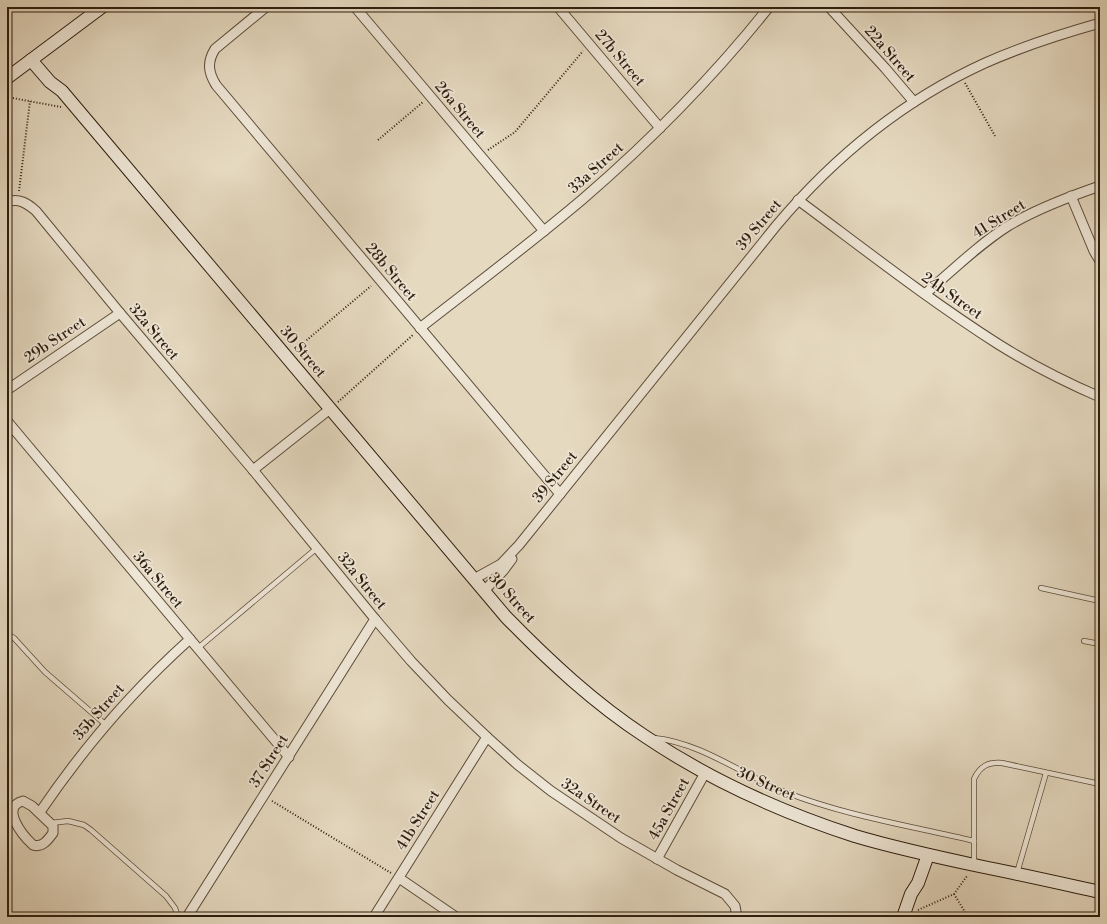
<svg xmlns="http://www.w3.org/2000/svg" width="1107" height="924" font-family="'Libre Bodoni',serif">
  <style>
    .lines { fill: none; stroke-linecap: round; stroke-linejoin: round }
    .lane-casing { stroke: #5c4c3a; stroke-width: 6 }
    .street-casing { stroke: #5c4c3a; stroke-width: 11 }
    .secondary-casing { stroke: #2e1d0e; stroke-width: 14 }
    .path { stroke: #2e1d0e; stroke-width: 2; stroke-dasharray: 1 2; stroke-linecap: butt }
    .lane { stroke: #eee6d6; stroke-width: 4.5 }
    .street { stroke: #eee6d6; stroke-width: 9 }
    .secondary { stroke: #eee6d6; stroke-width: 12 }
    .labels { text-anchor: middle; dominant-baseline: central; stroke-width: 3.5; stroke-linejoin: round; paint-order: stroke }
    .street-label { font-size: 15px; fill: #2e1d0e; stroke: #eee6d6 }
  </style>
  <rect width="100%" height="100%" fill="#e5d9c0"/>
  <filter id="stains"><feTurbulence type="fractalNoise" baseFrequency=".005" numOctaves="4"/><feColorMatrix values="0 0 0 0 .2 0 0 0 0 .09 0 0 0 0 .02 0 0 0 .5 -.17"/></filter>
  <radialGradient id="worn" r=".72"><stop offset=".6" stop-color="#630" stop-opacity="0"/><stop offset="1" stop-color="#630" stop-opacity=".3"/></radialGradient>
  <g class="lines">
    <g class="lane-casing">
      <g id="lane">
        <polyline points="1041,588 1100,601"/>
        <polyline points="7,634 14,638 45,672 105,724"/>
        <polyline points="1084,641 1100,644"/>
        <polyline points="198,648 317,548"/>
        <path d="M654,738C702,743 741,774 785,792C846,816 911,826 974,841"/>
        <polyline points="1099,761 1100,756"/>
        <polyline points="51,823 68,821 84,825 91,830 166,896 175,908 178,917"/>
        <path d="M974,863V779C980,766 988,762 1002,763L1100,784"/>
        <polyline points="1017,873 1046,773"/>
      </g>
    </g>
    <g class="street-casing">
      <g id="street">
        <path d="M266,7L215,49C207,62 208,72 216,85L560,494"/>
        <polyline points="355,7 544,231"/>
        <polyline points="558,7 660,128"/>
        <polyline points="829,7 885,68 914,102"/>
        <polyline points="1099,7 1100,9"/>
        <polyline points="1071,196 1094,251 1100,261"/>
        <path d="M798,200C864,249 929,300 998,344C1030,364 1065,382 1100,397"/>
        <path d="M7,202C19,198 27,203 36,211L120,313L253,470L375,619L411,661L448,700L487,737L518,765L551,791L621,838L677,870L725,894L735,906L737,917"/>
        <path d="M925,294C952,271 978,245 1008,226C1036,209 1068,197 1100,186"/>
        <path d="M420,328C475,285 531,243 584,198C651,140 714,76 769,7"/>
        <polyline points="7,390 120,313"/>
        <polyline points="7,421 289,757"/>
        <polyline points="253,470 330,409"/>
        <path d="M474,579L501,564L519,545L776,226C833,158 904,100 985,63C1023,46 1061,34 1100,23"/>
        <polyline points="484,591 503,571 512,559"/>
        <path d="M23,801L32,806L53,826V833C48,840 42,848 33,845C22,835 0,807 23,801Z"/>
        <path d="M40,812C84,747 131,692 190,639"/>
        <polyline points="657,859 705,773"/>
        <polyline points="399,878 456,917"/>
        <polyline points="187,917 375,619"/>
        <polyline points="374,917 487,737"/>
      </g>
    </g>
    <g class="secondary-casing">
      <g id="secondary">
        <path d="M31,60L50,82L62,91L506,617C549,661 594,703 646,737C710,780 781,812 855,836C895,848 937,857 979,866C1019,874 1059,883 1100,892"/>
        <polyline points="7,78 102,7"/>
        <polyline points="903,917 911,894 918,883 928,855"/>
      </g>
    </g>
    <g class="path">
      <polyline points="965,83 995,136"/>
      <polyline points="7,97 61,107"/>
      <polyline points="378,140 423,102"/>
      <polyline points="488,150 515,132 583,51"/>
      <polyline points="19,191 30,101"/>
      <polyline points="295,350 371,286"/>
      <polyline points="338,402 414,334"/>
      <polyline points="272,801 391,873"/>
      <polyline points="954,894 968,917"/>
      <polyline points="918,910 954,894 967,876"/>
    </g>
    <use href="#lane" class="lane"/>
    <use href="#street" class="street"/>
    <use href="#secondary" class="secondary"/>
  </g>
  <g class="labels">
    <g class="street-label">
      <text transform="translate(890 54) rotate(49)">22a Street</text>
      <text transform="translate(620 58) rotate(50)">27b Street</text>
      <text transform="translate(460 110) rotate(50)">26a Street</text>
      <text transform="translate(596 168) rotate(-42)">33a Street</text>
      <text transform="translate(999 219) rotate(-32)">41 Street</text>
      <text transform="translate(759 225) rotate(-50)">39 Street</text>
      <text transform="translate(391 272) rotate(50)">28b Street</text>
      <text transform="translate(952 296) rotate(35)">24b Street</text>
      <text transform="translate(154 332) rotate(50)">32a Street</text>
      <text transform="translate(55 340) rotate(-34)">29b Street</text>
      <text transform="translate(303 352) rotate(50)">30 Street</text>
      <text transform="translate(555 477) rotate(-51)">39 Street</text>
      <text transform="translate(158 580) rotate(50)">36a Street</text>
      <text transform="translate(362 581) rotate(51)">32a Street</text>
      <text transform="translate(512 598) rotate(48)">30 Street</text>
      <text transform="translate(99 712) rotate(-49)">35b Street</text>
      <text transform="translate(269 761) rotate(-58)">37 Street</text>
      <text transform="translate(766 784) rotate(24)">30 Street</text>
      <text transform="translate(591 801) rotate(34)">32a Street</text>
      <text transform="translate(669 809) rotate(-61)">45a Street</text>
      <text transform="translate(418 820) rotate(-58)">41b Street</text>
    </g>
  </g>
  <rect width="1107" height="924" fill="none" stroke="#e5d9c0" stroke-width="24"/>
  <rect x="8" y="8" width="1091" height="908" fill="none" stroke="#2e1d0e" stroke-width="2"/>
  <rect x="12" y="12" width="1083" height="900" fill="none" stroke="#2e1d0e"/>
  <rect width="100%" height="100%" filter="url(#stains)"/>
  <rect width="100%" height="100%" fill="url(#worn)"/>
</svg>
